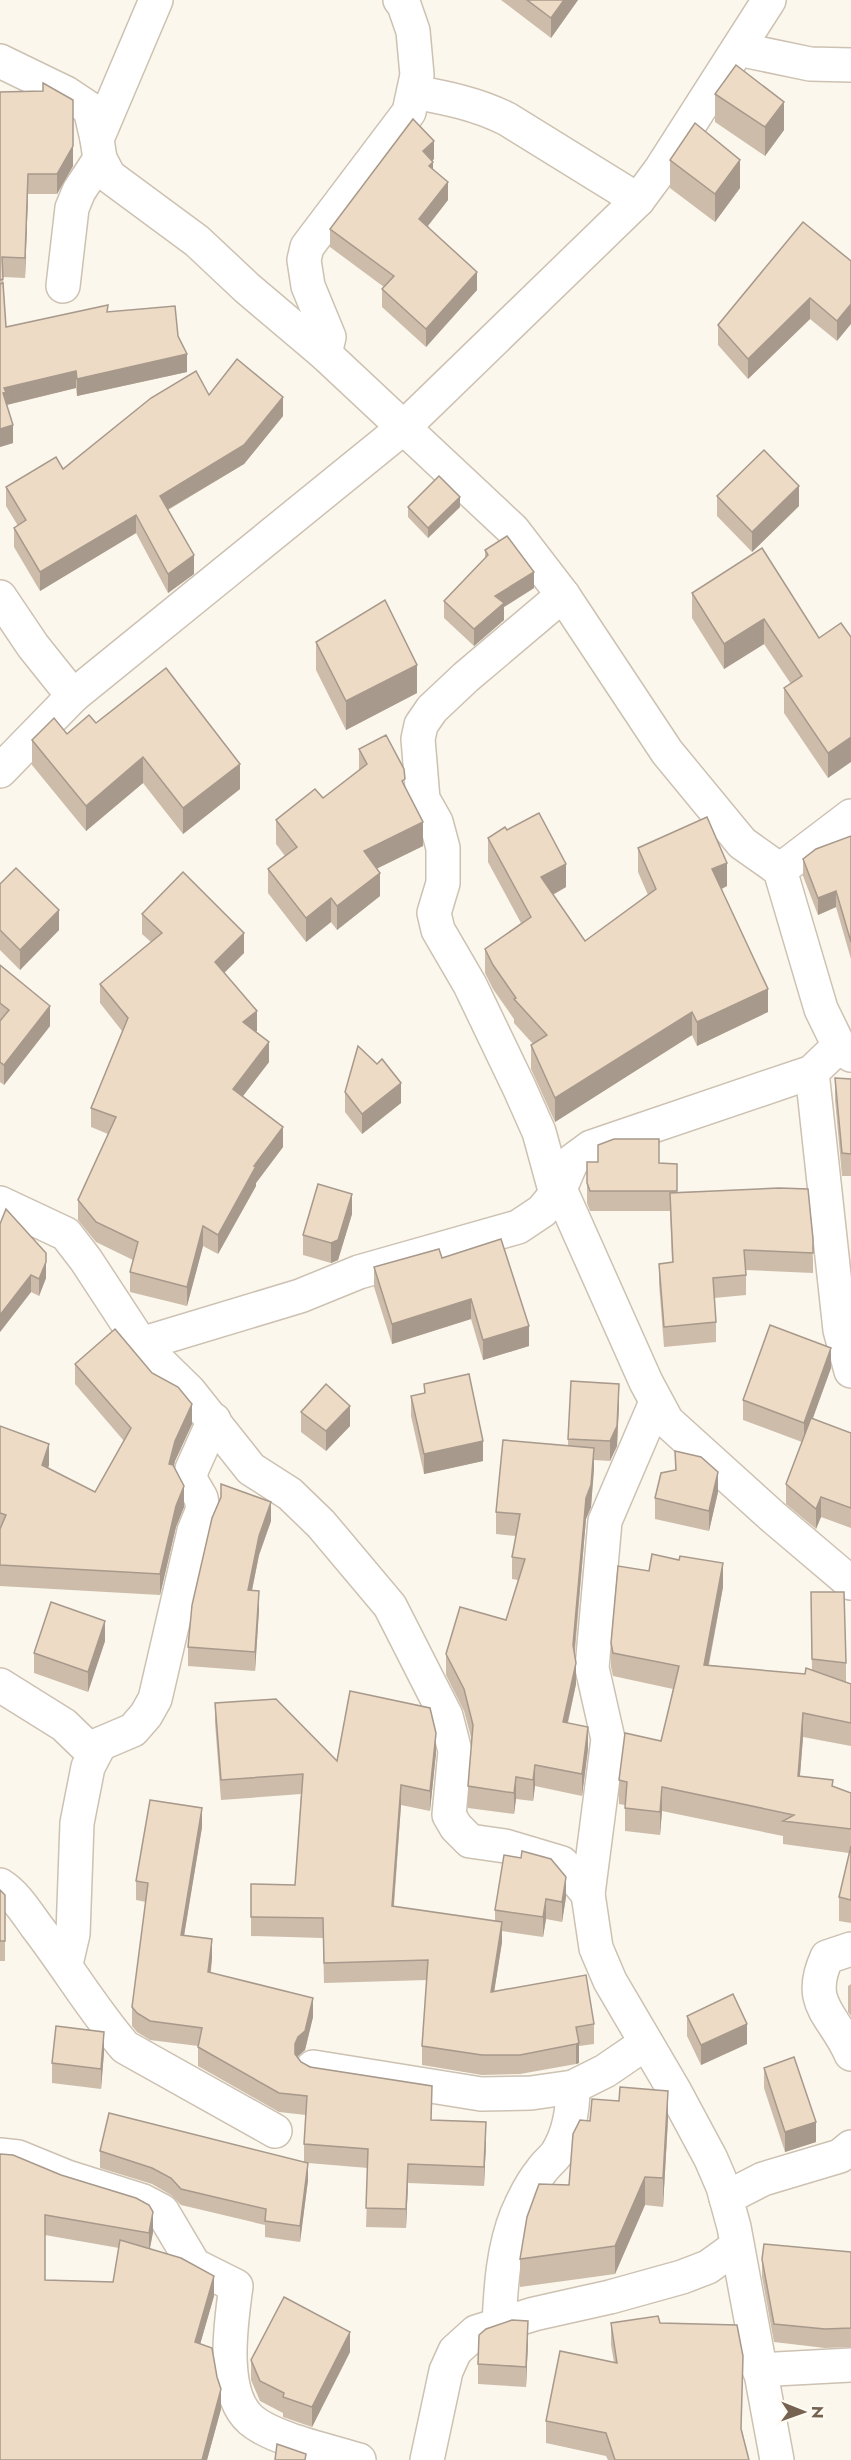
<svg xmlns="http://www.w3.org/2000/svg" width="851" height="2460" font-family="Jost,sans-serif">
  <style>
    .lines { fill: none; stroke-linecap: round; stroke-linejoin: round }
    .minor-casing { stroke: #cdc1b2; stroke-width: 36 }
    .minor { stroke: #fff; stroke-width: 33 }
    .wall { fill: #cdbcaa; fill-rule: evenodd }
    .shaded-wall { fill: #a7998b }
    .building { fill: #eedbc6; stroke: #a7998b; stroke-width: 1.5 }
  </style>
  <rect width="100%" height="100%" fill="#fbf7ec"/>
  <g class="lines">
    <g class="minor-casing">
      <g id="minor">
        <polyline points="156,0 97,139 100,159 109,176 197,241 247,288 325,354 513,530 563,595 667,752 742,843 780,870 821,1009 839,1046 851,1055"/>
        <polyline points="738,49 810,64 851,65"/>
        <polyline points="0,61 66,93 90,109 97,139"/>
        <path d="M414,92C447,98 477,104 507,119L638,200"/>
        <polyline points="63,286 72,208 79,191 100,159"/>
        <polyline points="325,354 329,337 308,286 304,260 307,247 409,112 417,75 413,31 404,5 400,0"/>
        <polyline points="0,597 33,646 73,696"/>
        <polyline points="0,771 73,696 403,428 638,200 661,169 769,0"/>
        <polyline points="780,870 851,816"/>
        <polyline points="812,1072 840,1330 851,1371"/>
        <polyline points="560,1189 646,1382 667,1421 772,1516 851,1583"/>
        <polyline points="556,1194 539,1132 519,1087 470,985 438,930 434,913 443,883 443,848 436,822 423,799 418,739 421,725 432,709 466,677 563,595"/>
        <polyline points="0,1203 66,1234 86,1260 141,1344 189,1391 251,1469 290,1494 321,1524 390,1606 446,1716 455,1751 449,1815 456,1827 470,1841 505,1846 562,1863 588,1894"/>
        <polyline points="141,1344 300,1296 359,1272 518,1227 542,1211 560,1189 572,1161 591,1147 812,1072 839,1046"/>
        <polyline points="656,1402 605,1521 592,1668 608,1739 588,1894 596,1948 610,1981 674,2090 711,2159 723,2187 734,2227 777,2460"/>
        <polyline points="0,1685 64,1725 94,1754"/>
        <path d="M0,1885C16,1895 26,1912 37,1927C67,1966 93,2010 125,2047L275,2131"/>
        <path d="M851,1949L827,1957C805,2005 834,2014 851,2054"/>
        <polyline points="66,1964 73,1934 77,1823 88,1767 100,1744 133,1730 146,1715 155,1699 194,1531 203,1509 201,1498 190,1479 192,1469 214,1420"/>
        <polyline points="313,2067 481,2094 531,2093 573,2087 605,2071 646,2043"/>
        <path d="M0,2155L18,2157L67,2177L143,2201L162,2211L194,2265L236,2286C231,2323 220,2393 251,2420C273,2439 330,2451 359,2460"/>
        <polyline points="726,2198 763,2179 840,2156 851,2147"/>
        <path d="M499,2323C501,2286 503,2249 517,2214C523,2200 532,2182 542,2170C546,2164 553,2159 557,2153C570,2132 573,2110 573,2087"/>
        <polyline points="759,2370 851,2365"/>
        <polyline points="427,2460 446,2371 455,2351 476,2332 534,2314 610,2297 682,2277 708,2267 737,2246"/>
      </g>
    </g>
    <use href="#minor" class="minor"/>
  </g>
  <g class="wall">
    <polygon points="501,0 578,0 551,38"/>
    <polygon points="0,92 73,166 57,194 28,194 25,278 3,277 6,327 108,312 178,336 187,372 77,396 76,388 7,405 13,443 0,447"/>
    <polygon points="715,94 784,130 765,156 715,122"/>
    <polygon points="434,159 432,161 433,169 448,200 428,226 477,290 426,347 382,307 382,289 384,287 330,247 330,229"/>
    <polygon points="670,160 740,188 715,222 670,188"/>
    <polygon points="851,261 837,341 810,319 748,379 718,345 718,325"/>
    <polygon points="209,395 283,416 244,464 168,510 194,574 168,593 136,533 40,591 14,547 14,528 18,526 6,506 6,487 63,469"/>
    <polygon points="717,496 799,506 752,552 717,516"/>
    <polygon points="408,507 460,507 428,538 408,517"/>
    <polygon points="485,550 534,588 504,607 504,620 474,646 444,618 444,601 485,558"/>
    <polygon points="692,593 819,638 851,637 828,778 784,713 784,688 791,684 764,644 724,669 692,618"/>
    <polygon points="316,642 417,693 346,730 316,670"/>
    <polygon points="96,723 240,789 183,834 143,783 86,831 32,765 32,740 67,734"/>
    <polygon points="359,749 405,786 423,846 377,868 380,896 337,930 331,922 306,942 268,893 268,869 285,856 276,844 276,820 323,798 359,770"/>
    <polygon points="507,830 566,887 553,895 585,941 648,895 638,872 638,848 727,886 722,889 768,1012 697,1046 692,1035 555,1122 531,1069 531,1045 533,1044 514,1023 514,1019 493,989 485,973 485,949 521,923 488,862 488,838"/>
    <polygon points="851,836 851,959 836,907 818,915 803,876 803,859"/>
    <polygon points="0,884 59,930 20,970 0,950"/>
    <polygon points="142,914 244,953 224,973 257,1031 255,1032 269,1062 243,1096 283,1147 256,1183 256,1186 218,1254 203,1246 187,1306 130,1292 130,1272 133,1260 96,1242 78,1220 78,1200 108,1134 91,1127 91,1108 122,1031 100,1003 100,984 151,942 142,934"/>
    <polygon points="0,965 50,1026 4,1085 0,1082"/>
    <polygon points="835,1078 851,1079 851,1176 842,1176 835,1100"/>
    <polygon points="345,1092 401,1103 362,1134 345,1112"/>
    <polygon points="587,1162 677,1164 677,1192 808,1189 813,1259 813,1273 746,1270 746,1295 714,1298 716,1322 716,1342 664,1347 659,1284 659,1264 672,1263 670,1211 590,1211 587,1203"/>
    <polygon points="352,1214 338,1260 331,1263 303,1255 303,1235"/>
    <polygon points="0,1224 46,1278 39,1296 31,1292 0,1332"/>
    <polygon points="442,1258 529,1346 483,1360 471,1319 392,1344 374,1287 374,1267"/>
    <polygon points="75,1364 192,1424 175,1461 174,1466 184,1507 176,1527 160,1595 0,1586 0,1426 49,1465 48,1468 95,1492 124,1441 75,1384"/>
    <polygon points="831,1368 812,1419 851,1433 851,1528 821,1517 816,1529 786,1504 786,1484 802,1442 743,1420 743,1400"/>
    <polygon points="424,1384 483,1461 424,1474 411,1416 411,1396 424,1393"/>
    <polygon points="619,1404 617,1446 610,1461 594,1460 591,1507 586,1519 575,1652 576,1684 568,1723 588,1749 582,1796 535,1786 533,1801 516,1799 514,1814 468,1808 468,1786 472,1741 464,1711 446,1675 446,1654 506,1620 518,1580 512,1579 512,1557 516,1536 496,1534 496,1512 568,1446 568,1439"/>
    <polygon points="301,1412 350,1426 326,1451 301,1432"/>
    <polygon points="675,1451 718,1492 709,1531 655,1519 655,1498 675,1470"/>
    <polygon points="271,1521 259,1555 252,1591 259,1610 255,1671 188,1666 188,1647"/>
    <polygon points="723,1587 709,1665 805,1674 812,1670 811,1592 846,1663 846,1682 851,1684 851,1746 803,1737 800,1776 833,1786 851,1793 851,1923 839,1921 839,1897 849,1853 783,1844 783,1836 662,1811 660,1835 625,1831 625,1805 619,1804 619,1780 661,1741 673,1689 613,1676 611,1667 611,1643"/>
    <polygon points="105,1641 88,1692 34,1673 34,1653"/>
    <polygon points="215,1703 337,1761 436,1753 430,1811 401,1805 394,1906 495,1921 495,1910 504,1855 566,1897 562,1922 546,1919 543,1937 502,1931 502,1942 494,1991 594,2024 594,2044 579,2046 579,2063 576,2064 520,2074 482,2075 422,2065 422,2046 427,1980 324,1983 323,1938 251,1936 251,1917 295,1885 301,1794 221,1800 215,1723"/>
    <polygon points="202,1827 184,1935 212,1958 211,1972 313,2017 305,2050 297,2057 301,2062 431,2120 486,2141 484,2186 408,2183 406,2228 366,2227 368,2168 308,2163 308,2180 300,2242 265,2237 265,2225 181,2205 171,2195 152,2184 100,2168 100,2151 304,2162 304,2144 306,2115 279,2112 198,2066 198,2046 150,2040 137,2032 132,2026 132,2007 146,1902 136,1900 136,1881"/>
    <polygon points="0,1890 5,1895 5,1961 0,1961"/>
    <polygon points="851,1984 851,2016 848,2012 848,1986"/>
    <polygon points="687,2016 747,2044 701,2065 687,2036"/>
    <polygon points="104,2052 101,2089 52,2083 52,2063"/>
    <polygon points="764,2068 816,2142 785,2152 764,2088"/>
    <polygon points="668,2119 663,2207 645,2205 615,2274 520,2287 520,2259 569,2185 590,2121"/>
    <path d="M0,2154L153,2232L150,2248L214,2296L200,2344L221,2409L207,2460H0ZM45,2235L119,2248L113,2282L45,2280Z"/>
    <polygon points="851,2252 851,2347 825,2348 774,2342 762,2277 762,2259"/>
    <polygon points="611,2323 660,2323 742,2430 749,2460 608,2460 606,2456 546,2443 546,2421 614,2362 611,2345"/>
    <polygon points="528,2341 526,2387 478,2384 478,2364"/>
    <polygon points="350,2352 312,2427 283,2417 283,2413 260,2401 251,2380 251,2360"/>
  </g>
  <g class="shaded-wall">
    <polygon points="564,0 578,0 551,38 551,18"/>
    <polygon points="784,102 784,130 765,156 765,127"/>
    <polygon points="434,141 434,159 423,170 423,151"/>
    <polygon points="73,146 73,166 57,194 57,174"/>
    <polygon points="740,160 740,188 715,222 715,194"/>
    <polygon points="433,162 433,180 429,166"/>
    <polygon points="28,174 28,194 25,278 25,258"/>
    <polygon points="448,182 448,200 419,237 419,219"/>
    <polygon points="477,272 477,290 426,347 426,329"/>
    <polygon points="810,298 810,319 748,379 748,359"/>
    <polygon points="851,304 851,324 837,341 837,321"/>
    <polygon points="187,354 187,372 77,396 77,379"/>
    <polygon points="76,371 76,388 6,405 3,393 4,388"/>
    <polygon points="283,397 283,416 244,464 160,514 160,496"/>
    <polygon points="13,425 13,443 0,447 0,429"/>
    <polygon points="799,486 799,506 752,552 752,532"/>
    <polygon points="460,497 460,507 428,538 428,528"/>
    <polygon points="136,515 136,533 40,591 40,572"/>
    <polygon points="194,555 194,574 168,593 168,574"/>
    <polygon points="534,572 534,588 504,607 504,620 474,646 474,629 495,596"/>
    <polygon points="764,619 764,644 724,669 724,644"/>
    <polygon points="417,665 417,693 346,730 346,701"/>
    <polygon points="851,737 851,762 828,778 828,753"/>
    <polygon points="143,757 143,783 86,831 86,806"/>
    <polygon points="240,764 240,789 183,834 183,808"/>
    <polygon points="423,822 423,846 364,875 364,851"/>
    <polygon points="727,863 727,886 712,893 712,869"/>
    <polygon points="566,864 566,887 541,901 541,877"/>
    <polygon points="380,873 380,896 337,930 337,906"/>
    <polygon points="836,891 836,907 818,915 818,898"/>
    <polygon points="331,898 331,922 306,942 306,918"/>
    <polygon points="59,910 59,930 20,970 20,950"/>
    <polygon points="244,933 244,953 215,982 215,962"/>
    <polygon points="768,989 768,1012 697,1046 697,1022"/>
    <polygon points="50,1006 50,1026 4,1085 4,1065"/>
    <polygon points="257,1011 257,1031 243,1042 243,1022"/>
    <polygon points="692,1012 692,1035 555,1122 555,1098"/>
    <polygon points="269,1042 269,1062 233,1109 233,1089"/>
    <polygon points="401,1083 401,1103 362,1134 362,1114"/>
    <polygon points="283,1127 283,1147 256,1183 256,1186 218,1254 218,1235 254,1166"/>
    <polygon points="352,1194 352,1214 338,1260 331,1263 331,1243"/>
    <polygon points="203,1226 203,1246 187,1306 187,1287"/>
    <polygon points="46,1262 46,1278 39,1296 39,1279"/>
    <polygon points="31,1275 31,1292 0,1332 0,1315"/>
    <polygon points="471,1299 471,1319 392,1344 392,1324"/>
    <polygon points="529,1326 529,1346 483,1360 483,1340"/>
    <polygon points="831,1348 831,1368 804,1443 804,1423"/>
    <polygon points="619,1384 619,1404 617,1446 610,1461 610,1441"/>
    <polygon points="192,1404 192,1424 175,1461 169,1485 169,1464 175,1441"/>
    <polygon points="350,1406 350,1426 326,1451 326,1431"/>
    <polygon points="483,1441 483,1461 424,1474 424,1454"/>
    <polygon points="49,1444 49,1465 42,1485 42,1465"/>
    <polygon points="594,1448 594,1470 591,1507 586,1519 573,1666 573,1645 586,1498"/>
    <polygon points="718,1472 718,1492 709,1531 709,1511"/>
    <polygon points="184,1486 184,1507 176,1527 160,1595 160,1574 176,1506"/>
    <polygon points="821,1497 821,1517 816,1529 816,1509"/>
    <polygon points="271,1502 271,1521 259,1555 248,1609 248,1590 259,1536"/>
    <polygon points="723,1563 723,1587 704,1688 704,1665"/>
    <polygon points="259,1591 259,1610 255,1671 255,1652"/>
    <polygon points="105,1621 105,1641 88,1692 88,1672"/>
    <polygon points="576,1663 576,1684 563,1743 563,1722"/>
    <polygon points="803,1713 803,1737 798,1799 798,1776"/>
    <polygon points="588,1727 588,1749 582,1796 582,1774"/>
    <polygon points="436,1733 436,1753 430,1811 430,1791"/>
    <polygon points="535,1765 535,1786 533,1801 533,1780"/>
    <polygon points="516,1777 516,1799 514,1814 514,1793"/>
    <polygon points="401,1785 401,1805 392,1926 392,1906"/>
    <polygon points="662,1787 662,1811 660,1835 660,1812"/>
    <polygon points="202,1808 202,1827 181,1954 181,1935"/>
    <polygon points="566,1877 566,1897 562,1922 562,1902"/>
    <polygon points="546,1899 546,1919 543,1937 543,1917"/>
    <polygon points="502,1922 502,1942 491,2012 491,1992"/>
    <polygon points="212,1939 212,1958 208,1991 208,1972"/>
    <polygon points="313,1998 313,2017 305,2050 298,2056 295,2063 295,2044"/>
    <polygon points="747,2024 747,2044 701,2065 701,2045"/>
    <polygon points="104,2032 104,2052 101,2089 101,2069"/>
    <polygon points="579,2043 579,2063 576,2064 576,2044"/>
    <polygon points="668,2091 668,2119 663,2207 663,2178"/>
    <polygon points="486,2122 486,2141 484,2186 484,2167"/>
    <polygon points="816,2122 816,2142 785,2152 785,2132"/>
    <polygon points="308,2163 308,2180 300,2242 300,2226"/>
    <polygon points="408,2164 408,2183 406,2228 406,2209"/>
    <polygon points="645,2177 645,2205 615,2274 615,2246"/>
    <polygon points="153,2212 153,2232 149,2253 149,2233"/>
    <polygon points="214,2276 214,2296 195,2362 195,2342"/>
    <polygon points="528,2321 528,2341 526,2387 526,2367"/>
    <polygon points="350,2332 350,2352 312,2427 312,2407"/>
    <polygon points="221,2389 221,2409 207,2460 202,2460"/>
  </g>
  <g class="building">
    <polygon points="527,0 564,0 551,18"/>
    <polygon points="736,65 784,102 765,127 715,94"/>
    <polygon points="43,83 73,100 73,146 57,174 28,174 25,258 2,257 3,279 0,280 0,92 43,91"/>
    <polygon points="413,119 434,141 423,151 433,162 429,166 448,182 419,219 477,272 426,329 382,289 394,276 330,229"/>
    <polygon points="695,123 740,160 715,194 670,160"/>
    <polygon points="803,222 851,261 851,304 837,321 810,298 748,359 718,325"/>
    <polygon points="3,283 6,327 108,305 107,312 175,306 178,336 187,354 77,379 76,371 4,388 6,392 3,393 13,425 0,429 0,284"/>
    <polygon points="237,359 283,397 244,445 160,496 194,555 168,574 136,515 40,572 14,528 26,520 6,487 56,457 63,469 151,398 196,371 209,395"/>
    <polygon points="764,450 799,486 752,532 717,496"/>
    <polygon points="439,476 460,497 428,528 408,507"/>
    <polygon points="507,536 534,572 495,596 504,603 474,629 444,601 488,555 485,550"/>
    <polygon points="762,548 819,638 841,623 851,637 851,737 828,753 784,688 802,676 764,619 724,644 692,593"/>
    <polygon points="385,600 417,665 346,701 316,642"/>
    <polygon points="166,668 240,764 183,808 143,757 86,806 32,740 54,718 67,734 89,715 96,723"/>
    <polygon points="386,735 404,769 405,779 402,781 423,822 364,851 380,873 337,906 331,898 306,918 268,869 297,847 276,820 315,789 323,798 367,764 359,749"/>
    <polygon points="539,813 566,864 541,877 585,941 656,889 638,848 707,817 727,863 712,869 768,989 697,1022 692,1012 555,1098 531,1045 547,1035 514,999 516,998 493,965 485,949 531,917 488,838 505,827 507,830"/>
    <polygon points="851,836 851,942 836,891 818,898 803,859 816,849"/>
    <polygon points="16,868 59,910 20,950 0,930 0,884"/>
    <polygon points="183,872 244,933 215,962 257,1011 243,1022 269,1042 233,1089 283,1127 254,1166 256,1166 218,1235 203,1226 187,1287 130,1272 138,1242 96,1222 78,1200 116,1117 91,1108 128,1018 100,984 162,933 142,914"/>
    <polygon points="0,965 50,1006 4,1065 0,1062 0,1021 9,1010 0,1003"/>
    <polygon points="358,1046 377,1064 382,1059 401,1083 362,1114 345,1092"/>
    <polygon points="835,1078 851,1079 851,1154 842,1153"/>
    <polygon points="614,1139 659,1139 659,1163 677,1164 677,1191 590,1191 587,1183 587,1162 598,1162 598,1145"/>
    <polygon points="318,1184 352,1194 338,1240 331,1243 303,1235"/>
    <polygon points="779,1188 808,1189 813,1239 813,1253 744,1250 746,1275 713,1278 716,1322 664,1327 659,1264 673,1262 670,1193"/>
    <polygon points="6,1209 46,1253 46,1262 39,1279 31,1275 0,1315 0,1224"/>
    <polygon points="501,1239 529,1326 483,1340 471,1299 392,1324 374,1267 439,1249 442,1258"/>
    <polygon points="770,1325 831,1348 804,1423 743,1400"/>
    <polygon points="115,1329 152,1373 178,1387 192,1404 175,1441 169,1464 173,1465 184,1486 176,1506 160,1574 0,1565 0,1529 6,1515 0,1513 0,1426 49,1444 42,1465 95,1492 131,1428 75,1364"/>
    <polygon points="469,1374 483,1441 424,1454 411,1396 425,1393 424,1384"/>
    <polygon points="571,1381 619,1384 617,1426 610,1441 568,1439"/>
    <polygon points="326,1384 350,1406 326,1431 301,1412"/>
    <polygon points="811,1418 851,1433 851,1508 821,1497 816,1509 786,1484"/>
    <polygon points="503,1440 594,1448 591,1485 586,1498 573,1645 576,1663 563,1722 588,1727 582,1774 535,1765 533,1780 516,1777 514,1793 468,1786 473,1725 464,1689 446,1654 460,1607 506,1620 525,1559 512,1557 520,1514 496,1512"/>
    <polygon points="675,1451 701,1457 718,1472 709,1511 655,1498 661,1473 676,1470"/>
    <polygon points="221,1484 271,1502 259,1536 248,1590 259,1591 255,1652 188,1647 192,1605 212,1518 221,1497"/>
    <polygon points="652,1554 679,1560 680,1556 723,1563 704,1665 805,1674 806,1668 851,1684 851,1723 803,1713 798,1776 833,1780 832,1786 851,1793 851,1829 783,1821 794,1815 662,1787 660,1812 625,1808 627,1782 619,1780 625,1733 661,1741 679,1666 613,1653 611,1643 618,1566 649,1571"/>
    <polygon points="811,1592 844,1592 846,1663 812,1659"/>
    <polygon points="51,1602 105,1621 88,1672 34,1653"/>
    <polygon points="350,1691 430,1708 436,1733 430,1791 401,1785 392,1906 502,1922 491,1992 586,1975 594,2024 576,2027 579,2043 576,2044 520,2055 482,2055 422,2046 428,1960 324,1963 323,1918 251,1917 251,1884 295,1885 303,1774 221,1780 215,1703 276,1699 337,1761"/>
    <polygon points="150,1800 202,1808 181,1935 212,1939 208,1972 313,1998 305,2031 298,2037 295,2044 295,2054 301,2062 310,2067 432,2086 431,2120 486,2122 484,2167 408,2164 406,2209 366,2208 368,2149 304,2144 307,2096 279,2093 198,2047 202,2028 150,2021 137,2013 132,2007 148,1883 136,1881"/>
    <polygon points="851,1846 851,1900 839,1897"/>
    <polygon points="522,1851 551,1859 566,1877 562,1902 546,1899 543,1917 495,1910 504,1855 521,1858"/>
    <polygon points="0,1890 5,1895 5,1941 0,1941"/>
    <polygon points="733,1994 747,2024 701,2045 687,2016"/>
    <polygon points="56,2026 104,2032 101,2069 52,2063"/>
    <polygon points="794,2057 816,2122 785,2132 764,2068"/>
    <polygon points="620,2087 668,2091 663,2178 645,2177 615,2246 520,2259 527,2217 539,2184 569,2185 573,2134 580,2120 590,2121 592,2099 619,2101"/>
    <polygon points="109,2113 308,2163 300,2226 265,2221 266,2209 181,2189 171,2178 152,2168 100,2151"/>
    <polygon points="0,2154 13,2155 61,2175 136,2198 149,2205 153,2212 149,2233 45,2215 45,2280 113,2282 120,2240 181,2258 214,2276 195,2342 212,2348 217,2377 221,2389 202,2460 0,2460"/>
    <polygon points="764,2244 851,2252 851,2328 825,2329 774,2324 762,2259"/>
    <polygon points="284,2297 350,2332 312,2407 283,2397 284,2393 260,2381 251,2360"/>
    <polygon points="658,2316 660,2323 737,2325 743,2356 741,2429 749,2460 615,2460 606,2433 546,2421 560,2351 617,2363 611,2323"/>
    <polygon points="512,2320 528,2321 526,2367 478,2364 479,2335 486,2329"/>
    <polygon points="277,2444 306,2454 305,2460 275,2460"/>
  </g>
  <g transform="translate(803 2412) rotate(91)" stroke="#fefbf2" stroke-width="4.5" paint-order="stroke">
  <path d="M0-4.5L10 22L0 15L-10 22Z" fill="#756250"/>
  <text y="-9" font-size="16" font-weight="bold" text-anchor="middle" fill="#756250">N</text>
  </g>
</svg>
